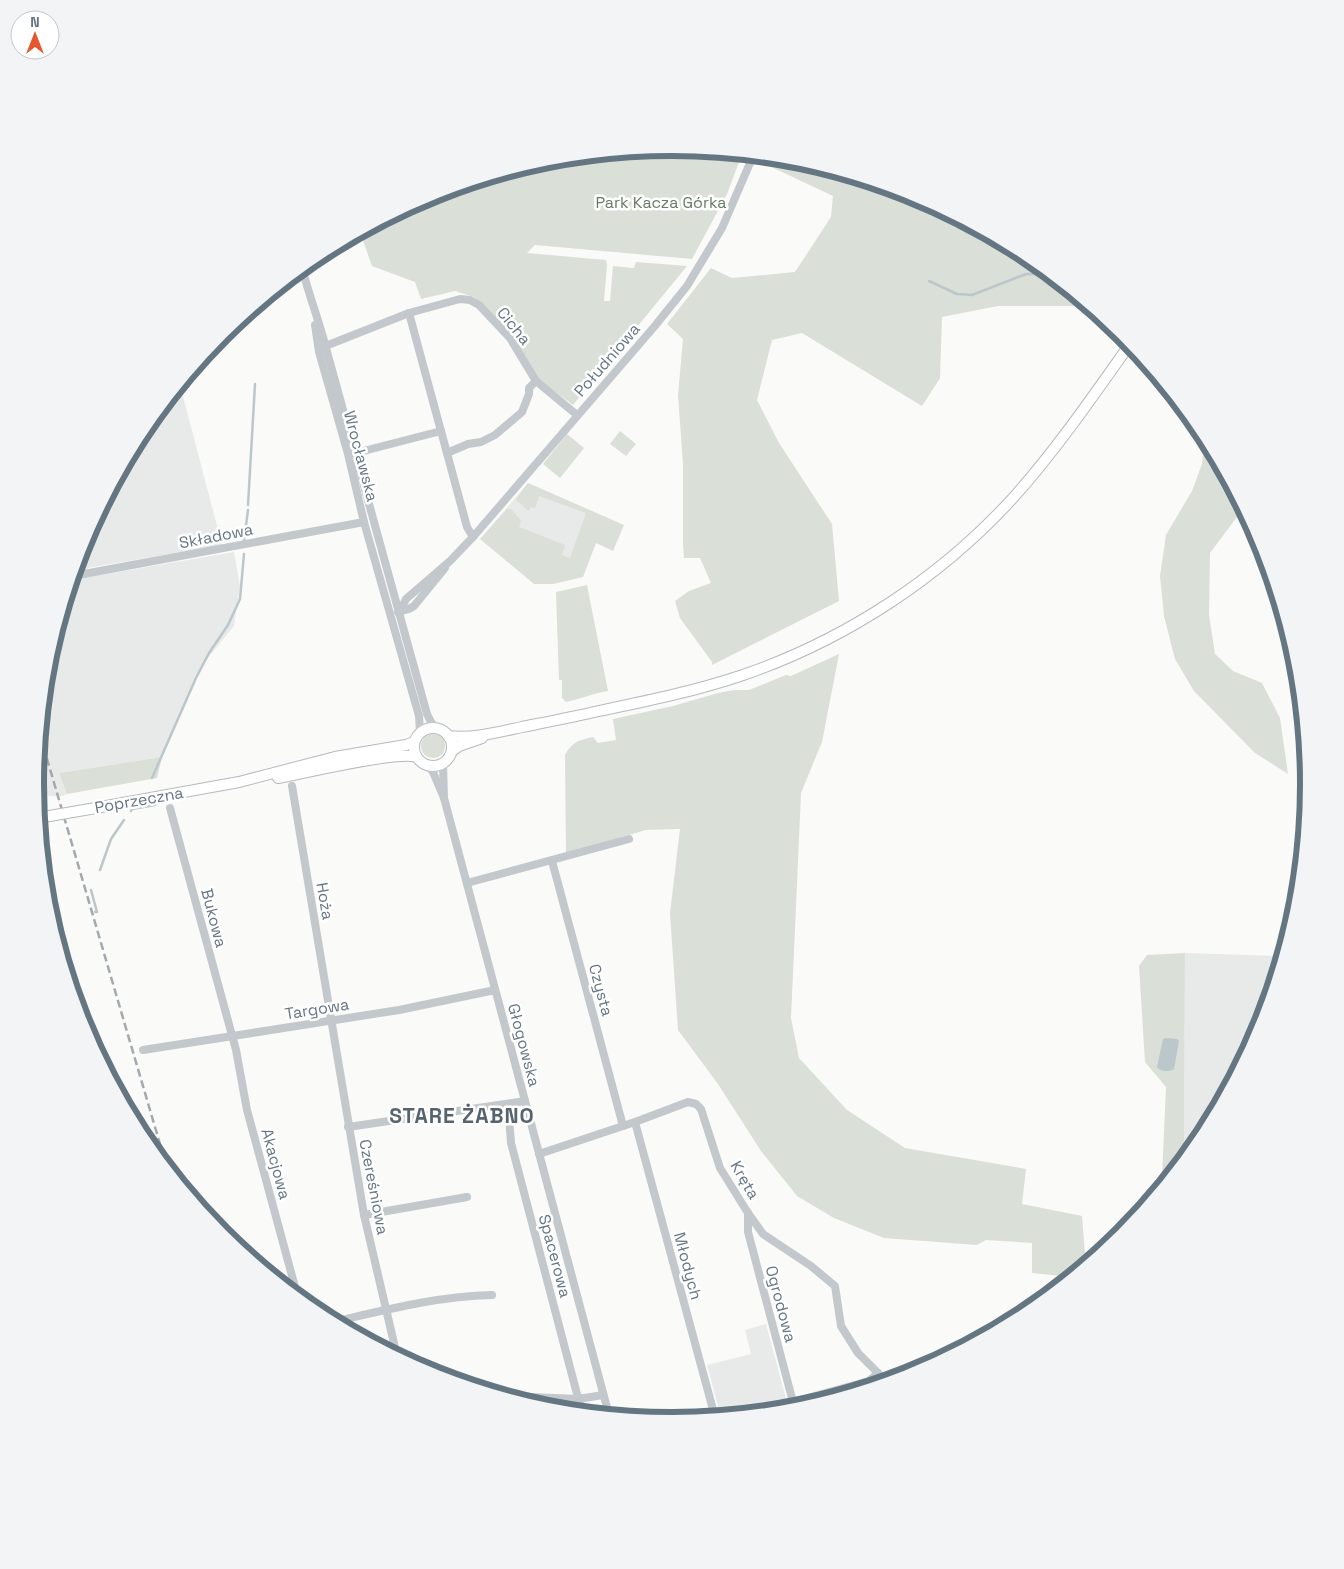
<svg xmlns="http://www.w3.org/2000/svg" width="1344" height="1569" font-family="'Space Grotesk',sans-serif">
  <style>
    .built { fill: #e8e9e9 }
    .green { fill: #dadfd7 }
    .water { fill: #bbc7cb }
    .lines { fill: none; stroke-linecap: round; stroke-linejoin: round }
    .stream { stroke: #bbc7cb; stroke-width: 2.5 }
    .major-casing { stroke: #b5babe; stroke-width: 12 }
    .minor { stroke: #c3c8cc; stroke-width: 8 }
    .major { stroke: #fff; stroke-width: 10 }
    .rail { stroke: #a2aab0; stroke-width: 2.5; stroke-dasharray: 8 4; stroke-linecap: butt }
    .major-bridge-casing { stroke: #b5babe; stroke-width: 12; stroke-linecap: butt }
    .major-bridge { stroke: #fff; stroke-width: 10 }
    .labels { text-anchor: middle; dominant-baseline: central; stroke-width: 5; stroke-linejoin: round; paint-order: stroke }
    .park-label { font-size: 16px; fill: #687a64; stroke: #fff }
    .street-label { font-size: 16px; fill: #657683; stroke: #fff }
    .district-label { font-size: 21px; font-weight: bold; letter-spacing: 1px; fill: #57646e; stroke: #fff }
    .rim { fill: none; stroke: #657683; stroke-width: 6 }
  </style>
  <rect width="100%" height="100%" fill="#fafaf8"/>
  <g class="built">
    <polygon points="180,385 222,545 88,568 89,577 234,552 240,586 234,626 201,666 162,757 59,773 67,794 63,796 49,796 43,791 36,770 47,660 84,540 143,430"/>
    <polygon points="528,483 598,514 579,567 487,531"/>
    <polygon points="1185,953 1276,956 1278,971 1260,1029 1201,1139 1184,1160"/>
    <polygon points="766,1324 789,1410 721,1417 707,1365 751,1354 745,1330"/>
  </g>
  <g class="green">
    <polygon points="672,148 742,154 727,194 692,259 535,245 527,253 606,260 607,265 604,301 610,301 613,266 634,268 636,262 687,266 573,405 531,374 513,337 474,297 455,291 421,299 415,282 372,266 360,232 428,196 548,160"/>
    <polygon points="761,156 797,160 916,196 1026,255 1088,306 998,306 942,317 940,378 922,406 802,333 772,340 757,400 779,443 832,524 839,601 712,665 712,662 680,618 675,601 689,591 711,583 700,558 684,558 683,545 683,464 678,395 683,339 667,324 711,268 732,278 795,272 831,217 833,196 759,161"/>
    <polygon points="620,431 636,444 626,456 610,444"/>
    <polygon points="567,434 584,448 560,478 543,464"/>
    <polygon points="1205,437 1244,511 1240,513 1210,553 1209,615 1215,654 1233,671 1262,683 1280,718 1288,774 1255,753 1194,691 1175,659 1164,616 1160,576 1166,535 1192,491 1202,464"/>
    <polygon points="528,483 624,525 613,551 596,543 583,577 553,584 534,584 480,539 507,509 511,509 521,521 519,527 565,545 562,555 570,558 586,513 539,496 535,508 531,507 528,511 516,499"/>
    <path d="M587,585L608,691C593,693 581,699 566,702L562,698V680H559L556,592Z"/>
    <path d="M839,654L822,742L801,793L791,1018L799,1058L847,1110L905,1148L1026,1169L1022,1204L1082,1216L1085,1255L1096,1257L1071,1277L1032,1273V1243L986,1240L977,1245L884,1238L834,1218L797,1196L761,1151L718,1084L678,1030L670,913L680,829L646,830L566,853L565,755C572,742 579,740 593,737L598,743L616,740L613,719L673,706L718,693L734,690H749L786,675L791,676Z"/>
    <circle cx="433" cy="746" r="12"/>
    <polygon points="162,757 157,778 67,794 59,773"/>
    <polygon points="1185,953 1184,1160 1156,1195 1162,1178 1166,1087 1145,1062 1139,966 1147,955"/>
  </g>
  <path class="water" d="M1166,1038L1177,1039L1179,1041L1174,1069C1170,1072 1160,1072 1157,1067L1163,1039Z"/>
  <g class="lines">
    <g class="stream">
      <polyline points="929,281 957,294 972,295 1026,274 1050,274"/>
      <polyline points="248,505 255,384"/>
      <polyline points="244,541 248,510"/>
      <polyline points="152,778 196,678 209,653 228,625 240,599 244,554"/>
      <polyline points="131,811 132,809 155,805 155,804"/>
      <polyline points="100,870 111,839 124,820"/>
      <polyline points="91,890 97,912 95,912"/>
    </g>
    <g class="major-casing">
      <g id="major">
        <circle cx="433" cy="747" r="19"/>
        <path d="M448,736C472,739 499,732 522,727C547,722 573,717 599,711C647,701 696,691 743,675C845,640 940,578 1013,498C1056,450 1093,396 1130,344"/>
        <polyline points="452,751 459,746 482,738"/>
        <path d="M278,778C301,774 399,750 416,757"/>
        <polyline points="90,809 239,782 335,757 406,745 414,742"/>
      </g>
    </g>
    <g class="minor">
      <path d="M302,268C309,295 319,321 326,348C360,470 394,592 427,714L431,722L436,728"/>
      <polyline points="409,313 467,527 473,537"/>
      <polyline points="315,325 319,352 348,454 364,522 419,716 420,732"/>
      <polyline points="323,347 409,313 460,299 470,300 479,305 510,338 536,381 577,415"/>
      <polyline points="447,453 468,444 481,442 495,435 522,412 529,394 529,388 536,381"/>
      <polyline points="352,454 441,431"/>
      <polyline points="73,576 364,522"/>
      <polyline points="400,611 406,599 450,561 473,537 654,327 687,286 722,228 753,156"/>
      <polyline points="398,612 409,609 414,606 445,568"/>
      <polyline points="443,763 444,798"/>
      <polyline points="428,766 433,772 444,798 609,1415"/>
      <polyline points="292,786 364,1215 397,1356"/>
      <polyline points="170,808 236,1050 247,1110 298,1298"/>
      <polyline points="552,861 623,1126"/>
      <polyline points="467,883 629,839"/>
      <polyline points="143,1050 399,1010 495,990"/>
      <polyline points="508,1104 511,1143 582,1413"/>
      <polyline points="635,1122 715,1417"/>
      <polyline points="348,1127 525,1101"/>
      <polyline points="539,1154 635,1122 688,1102 696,1104 701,1109 720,1168 748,1213 763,1234 811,1266 835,1286 841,1326 858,1353 887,1382"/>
      <polyline points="748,1213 748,1232 793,1402 869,1381 878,1373"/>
      <polyline points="364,1215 467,1197"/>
      <path d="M333,1322C385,1310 439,1296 492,1295"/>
      <polyline points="505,1396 578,1399 603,1395"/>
    </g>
    <use href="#major" class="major"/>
    <polyline class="rail" points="40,735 167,1168"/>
    <g class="major-bridge-casing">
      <polyline id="major-bridge" points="38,818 90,809"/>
    </g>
    <use href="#major-bridge" class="major-bridge"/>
  </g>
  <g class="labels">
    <g class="park-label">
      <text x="661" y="202">Park Kacza Górka</text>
    </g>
    <g class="street-label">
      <text transform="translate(514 326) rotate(51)">Cicha</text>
      <text transform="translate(607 360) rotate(-49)">Południowa</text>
      <text transform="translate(361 456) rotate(75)">Wrocławska</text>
      <text transform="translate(216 536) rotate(-11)">Składowa</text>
      <text transform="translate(139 800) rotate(-10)">Poprzeczna</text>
      <text transform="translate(325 901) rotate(80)">Hoża</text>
      <text transform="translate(214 918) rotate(75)">Bukowa</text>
      <text transform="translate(601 990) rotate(75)">Czysta</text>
      <text transform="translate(317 1009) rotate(-9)">Targowa</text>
      <text transform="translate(524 1045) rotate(75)">Głogowska</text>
      <text transform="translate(276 1164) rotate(75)">Akacjowa</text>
      <text transform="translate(745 1180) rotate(60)">Kręta</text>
      <text transform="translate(374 1187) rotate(79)">Czereśniowa</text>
      <text transform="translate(555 1256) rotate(75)">Spacerowa</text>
      <text transform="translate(688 1266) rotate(75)">Młodych</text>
      <text transform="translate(781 1304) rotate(75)">Ogrodowa</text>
    </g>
    <g class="district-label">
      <text x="462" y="1115">STARE ŻABNO</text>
    </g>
  </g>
  <path d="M0 0H1344V1569H0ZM44 784a628 628 0 1 1 1256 0a628 628 0 1 1-1256 0Z" fill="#f3f4f5" fill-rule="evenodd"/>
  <path class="rim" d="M44 784a628 628 0 1 1 1256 0a628 628 0 1 1-1256 0Z"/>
  <g transform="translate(35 35)"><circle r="24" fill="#ffffff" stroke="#c1c8cd"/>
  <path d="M0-4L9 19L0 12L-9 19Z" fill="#e4572e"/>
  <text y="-8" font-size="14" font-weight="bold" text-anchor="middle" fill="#657683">N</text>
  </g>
</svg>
